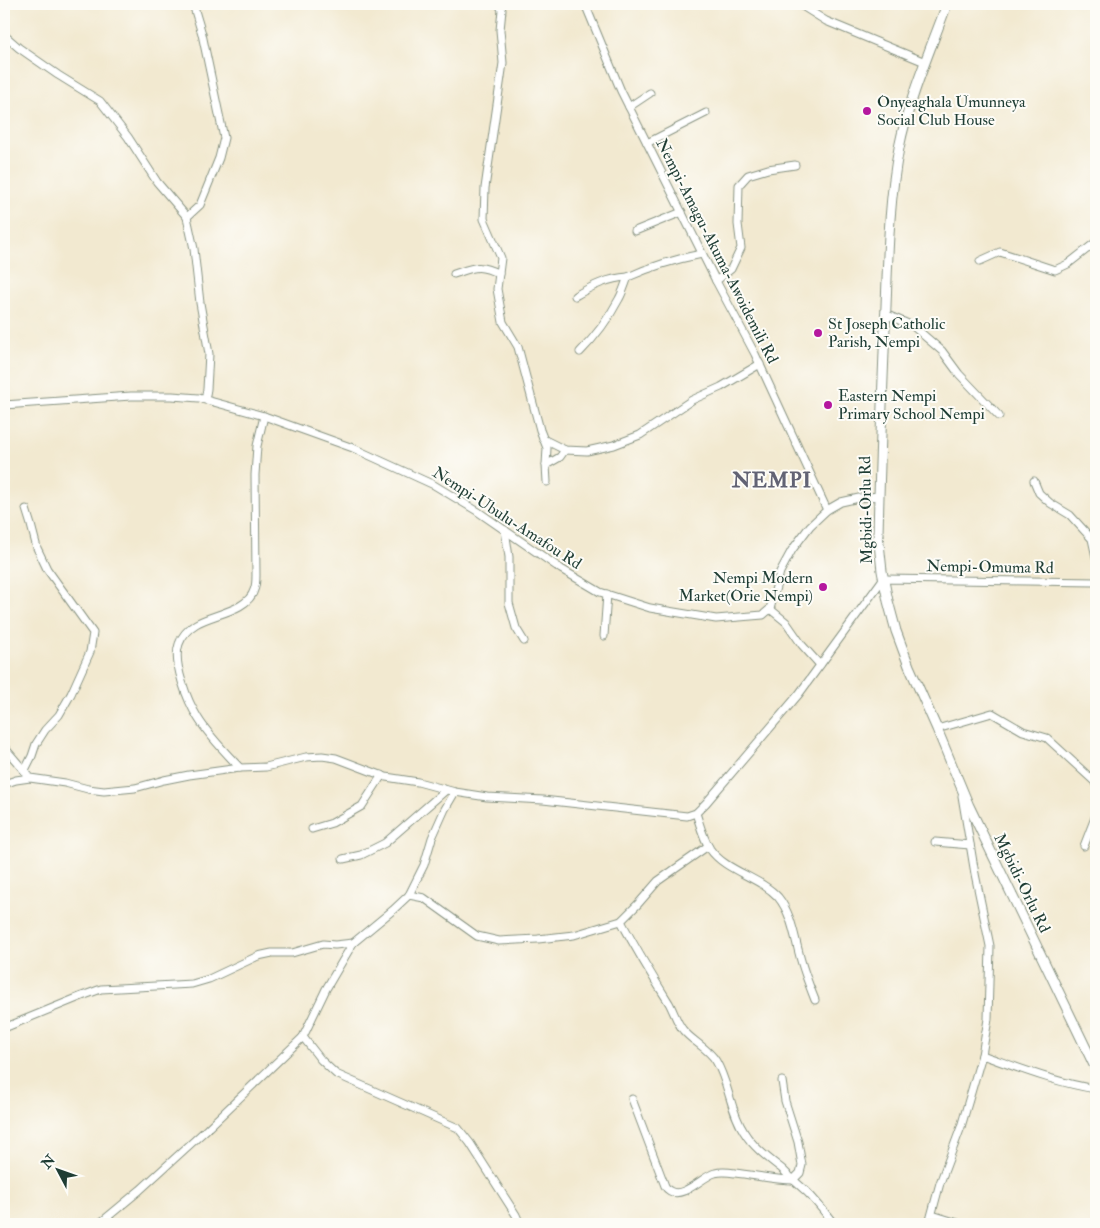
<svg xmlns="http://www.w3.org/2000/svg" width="1100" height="1228" font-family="'IM FELL Double Pica',serif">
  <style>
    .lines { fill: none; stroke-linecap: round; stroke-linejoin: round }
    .minor-casing { stroke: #889382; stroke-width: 9 }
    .major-casing { stroke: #889382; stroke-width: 11 }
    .minor { stroke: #fff; stroke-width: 7 }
    .major { stroke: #fff; stroke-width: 9 }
    .poi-dot { fill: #b5179e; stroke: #fdfcf7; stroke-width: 2 }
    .labels { text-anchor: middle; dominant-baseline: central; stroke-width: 4; stroke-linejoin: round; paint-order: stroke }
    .poi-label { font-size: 16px; fill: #1f3d34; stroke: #fdfcf7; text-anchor: start }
    .street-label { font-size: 16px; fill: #1f3d34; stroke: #fdfcf7 }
    .district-label { font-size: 21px; font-weight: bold; letter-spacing: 1px; fill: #626374; stroke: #fdfcf7 }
  </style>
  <rect width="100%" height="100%" fill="#fdfcf7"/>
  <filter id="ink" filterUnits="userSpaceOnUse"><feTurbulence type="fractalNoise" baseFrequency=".02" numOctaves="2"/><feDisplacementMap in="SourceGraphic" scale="10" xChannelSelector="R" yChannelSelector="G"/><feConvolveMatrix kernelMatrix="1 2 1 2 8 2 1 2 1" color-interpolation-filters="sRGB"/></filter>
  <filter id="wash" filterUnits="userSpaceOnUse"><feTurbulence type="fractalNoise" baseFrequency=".0096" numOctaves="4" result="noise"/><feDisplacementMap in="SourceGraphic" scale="20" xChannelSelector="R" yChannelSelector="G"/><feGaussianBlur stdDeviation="1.12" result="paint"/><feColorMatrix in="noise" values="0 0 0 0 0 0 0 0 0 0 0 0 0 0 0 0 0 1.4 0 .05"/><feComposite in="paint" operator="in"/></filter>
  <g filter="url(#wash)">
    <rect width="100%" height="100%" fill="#f2e9d0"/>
  </g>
  <g filter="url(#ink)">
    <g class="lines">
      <g class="minor-casing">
        <g id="minor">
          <polyline points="499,4 502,10 500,30 503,63 485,188 484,219 501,258 497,289 503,322 518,347 540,430 547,448 546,465 547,482"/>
          <polyline points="585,4 621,91 716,281 755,354 827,510"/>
          <polyline points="799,4 826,21 925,62"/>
          <polyline points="4,35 19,48 58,75 100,101 128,137 157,182 187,217 194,249 200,303 209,354 207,389 205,400"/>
          <polyline points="629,107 650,93"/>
          <polyline points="647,143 706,113"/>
          <polyline points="187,217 200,205 219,158 224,138 202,34 193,4"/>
          <polyline points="635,231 682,212"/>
          <polyline points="980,261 1000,252 1055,270 1068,264 1096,242"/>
          <path d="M454,274C475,267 479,264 499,274"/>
          <polyline points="716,281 731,269 741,248 738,224 739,185 748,175 768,169 795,165"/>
          <path d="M575,296C592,286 608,278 628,277"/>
          <polyline points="885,314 913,326 942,351 959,374 999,416"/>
          <path d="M580,352C595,337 609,318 619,299C623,292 625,284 628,277C652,266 676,259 702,254"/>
          <polyline points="4,405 131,396 172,396 199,398 264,416 353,448 434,485 477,511 561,569 600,592 650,608 716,619 763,615 770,609 780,572 792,550 810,526 827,510 841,502 859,498 879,496"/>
          <polyline points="543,439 565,450 587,451 614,445 640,435 692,400 721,387 760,364"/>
          <polyline points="546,465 560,457 565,450"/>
          <polyline points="1034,481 1039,493 1050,503 1070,515 1092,539 1096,557"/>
          <polyline points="505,530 509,557 509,603 516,628 524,641"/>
          <polyline points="770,609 786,622 802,645 820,665"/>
          <polyline points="604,636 607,594"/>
          <polyline points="937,729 992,713 1023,731 1047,738 1096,783"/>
          <polyline points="4,747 27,774"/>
          <path d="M240,768C225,752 209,736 198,718C188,702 172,663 179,644C182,635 188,629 196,624C212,614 248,611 254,590C256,586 256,580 256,575L255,475L257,446L264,416"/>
          <polyline points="25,770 32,756 36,744 45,730 59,715 71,694 90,652 93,633 47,569 37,548 31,525 26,509"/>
          <polyline points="4,784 16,780 30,778 65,783 88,789 104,791 135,788 164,780 189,775 240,768 266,767 306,757 322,756 336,758 386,777 418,782 455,792 487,797 543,800 687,816 696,813 706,803 799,694 883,579 1096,582"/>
          <path d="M696,813C700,825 703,838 710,849C725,871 760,877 778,897C791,913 794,934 799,953C803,970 809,985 815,1000"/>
          <polyline points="312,829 332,823 362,806 382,775"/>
          <polyline points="935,842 970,845"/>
          <polyline points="1084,846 1096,815"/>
          <polyline points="343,859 361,855 385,843 446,790"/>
          <polyline points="409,895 424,898 477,936 499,941 538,939 574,935 621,921 638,904 658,881 675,869 708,846"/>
          <path d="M621,921C636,949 652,976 669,1003C674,1012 677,1023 683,1030C693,1042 708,1048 716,1061C729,1083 730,1111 744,1132C753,1147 768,1158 782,1169C790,1177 799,1185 807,1192C817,1202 826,1214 834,1224"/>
          <polyline points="4,1028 82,996 101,989 192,984 209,979 258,956 272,953 292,953 323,944 335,945 353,943"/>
          <polyline points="303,1037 321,1060 336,1074 458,1128 470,1143 516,1215 520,1224"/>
          <path d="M982,1055C1019,1068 1057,1083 1096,1089"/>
          <path d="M632,1099L665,1186C666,1188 668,1190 670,1191C683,1199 703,1176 715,1173C721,1171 729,1172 735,1173C754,1175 774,1180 793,1180L800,1173L802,1165L798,1142L785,1101L782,1081"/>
          <polyline points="932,1215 961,1224"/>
          <polyline points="99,1224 140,1190 207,1129 303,1037 326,989 353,943 393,910 409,895 424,865 432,838 445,809 455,792"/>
          <polyline points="929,1224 940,1183 961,1127 982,1055 988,1019 990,946 975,874 962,796"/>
        </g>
      </g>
      <g class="major-casing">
        <path id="major" d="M947,4C930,51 909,98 899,148C889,200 888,253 886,306C883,369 881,432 879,496L878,534L882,571L888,601L896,631L909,666L937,729L969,806L1096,1069"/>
      </g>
      <use href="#minor" class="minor"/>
      <use href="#major" class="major"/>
    </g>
  </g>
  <g class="poi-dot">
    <circle cx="867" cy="111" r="5"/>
    <circle cx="818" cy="333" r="5"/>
    <circle cx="828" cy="405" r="5"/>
    <circle cx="823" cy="587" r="5"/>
  </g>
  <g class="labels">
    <g class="poi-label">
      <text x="877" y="102">Onyeaghala Umunneya<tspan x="877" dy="18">Social Club House</tspan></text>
      <text x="828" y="324">St Joseph Catholic<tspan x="828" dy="18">Parish, Nempi</tspan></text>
      <text x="838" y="396">Eastern Nempi<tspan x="838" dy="18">Primary School Nempi</tspan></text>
      <text x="813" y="578" text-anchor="end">Nempi Modern<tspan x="813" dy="18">Market(Orie Nempi)</tspan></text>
    </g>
    <g class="street-label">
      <text transform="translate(717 251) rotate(63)">Nempi-Amagu-Akuma-Awoidemili Rd</text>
      <text transform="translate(866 510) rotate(-91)">Mgbidi-Orlu Rd</text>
      <text transform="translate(507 518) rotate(33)">Nempi-Ubulu-Amafou Rd</text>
      <text transform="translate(990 567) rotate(1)">Nempi-Omuma Rd</text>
      <text transform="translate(1022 883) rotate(64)">Mgbidi-Orlu Rd</text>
    </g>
    <g class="district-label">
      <text x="772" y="480">NEMPI</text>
    </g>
  </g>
  <rect width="1100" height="1228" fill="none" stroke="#fdfcf7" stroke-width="20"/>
  <g transform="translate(58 1170) rotate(311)" stroke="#fdfcf7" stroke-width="4" paint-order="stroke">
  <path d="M0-4L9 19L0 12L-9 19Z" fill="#1f3d34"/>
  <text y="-8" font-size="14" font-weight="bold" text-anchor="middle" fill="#1f3d34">N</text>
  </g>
</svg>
